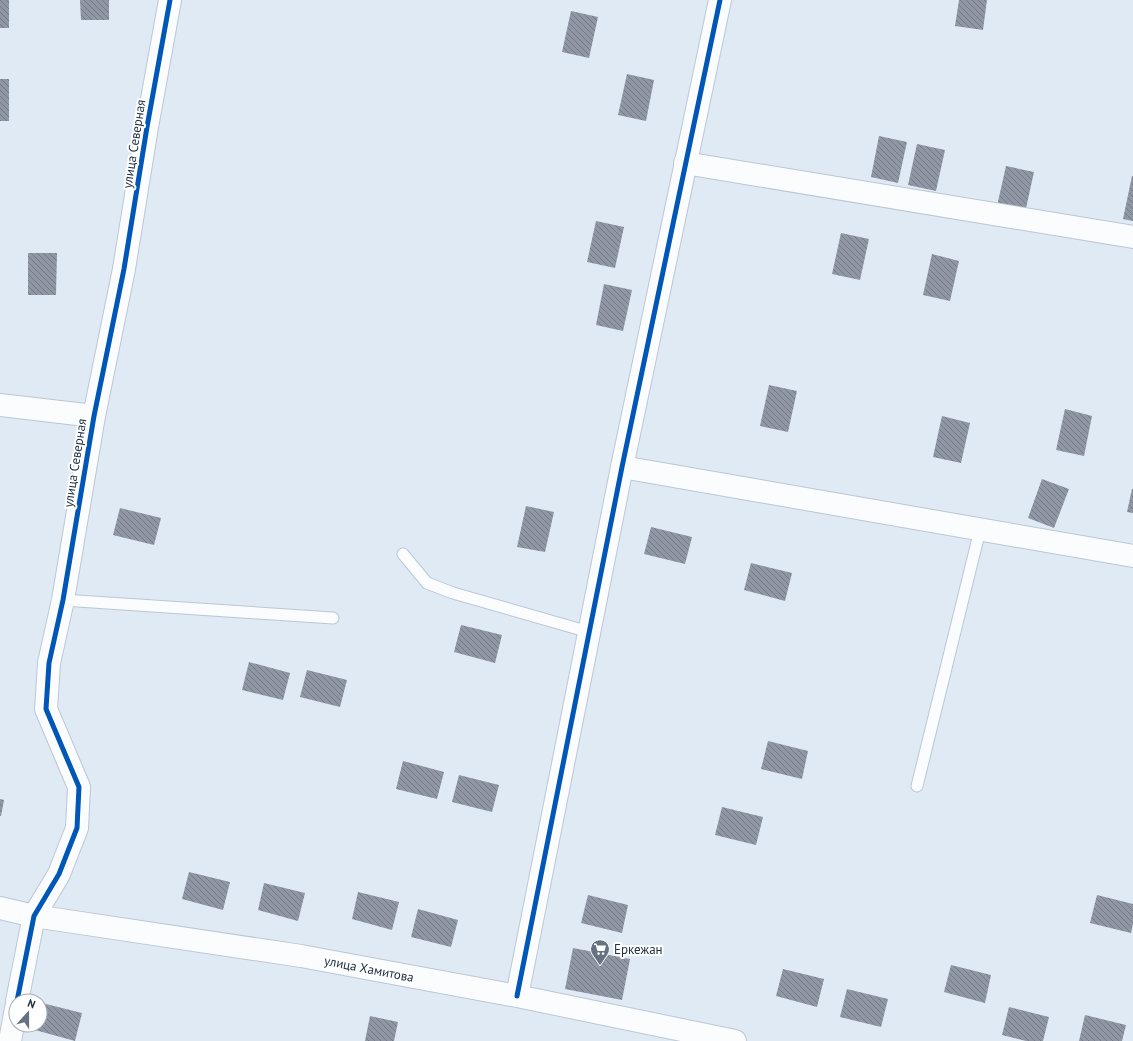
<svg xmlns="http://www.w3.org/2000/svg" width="1133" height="1041" font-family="'PT Sans',sans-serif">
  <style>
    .building { fill: url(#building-back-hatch) }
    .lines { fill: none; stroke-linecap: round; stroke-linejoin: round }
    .lane-casing { stroke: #bac7d5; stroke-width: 13 }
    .street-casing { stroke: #bac7d5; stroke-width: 24 }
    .lane { stroke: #fafcfe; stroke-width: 11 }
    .street { stroke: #fafcfe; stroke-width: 22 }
    .cycleway-casing { stroke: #fff; stroke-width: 8 }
    .cycleway { stroke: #0057b8; stroke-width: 5 }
    .labels { text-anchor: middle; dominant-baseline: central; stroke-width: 4; stroke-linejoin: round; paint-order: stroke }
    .street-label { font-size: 13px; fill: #213244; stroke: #fff }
    .poi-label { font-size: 13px; fill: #213244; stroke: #fff; text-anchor: start }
  </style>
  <defs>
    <pattern id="building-back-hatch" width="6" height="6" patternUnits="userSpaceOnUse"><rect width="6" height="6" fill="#8f96a4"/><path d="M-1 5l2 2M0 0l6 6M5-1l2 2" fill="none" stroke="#747b87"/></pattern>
  </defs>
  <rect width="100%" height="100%" fill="#e0eaf5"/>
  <g class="building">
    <rect x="0" y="0" width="9" height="28"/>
    <polygon points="80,0 109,0 109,20 81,20"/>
    <polygon points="959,0 987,0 983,30 955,26"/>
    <polygon points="571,11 598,17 589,58 562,52"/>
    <polygon points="627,74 654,80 646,121 618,115"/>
    <rect x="0" y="79" width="9" height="42"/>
    <polygon points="879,136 907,142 898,183 871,177"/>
    <polygon points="917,144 945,150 936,191 908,185"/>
    <polygon points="1006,166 1034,172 1025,213 997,206"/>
    <polygon points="1132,176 1133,176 1133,221 1123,219"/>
    <polygon points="596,221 624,227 615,268 587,262"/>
    <polygon points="841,233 869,239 860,280 832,274"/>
    <polygon points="28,253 57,253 56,295 28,295"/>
    <polygon points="932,254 959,261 950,301 923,295"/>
    <polygon points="604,284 632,290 623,331 596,325"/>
    <polygon points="769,385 797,391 788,432 760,426"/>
    <polygon points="1065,409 1092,416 1084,456 1056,450"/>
    <polygon points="942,416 970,423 961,463 933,457"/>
    <polygon points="1042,479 1069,489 1054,528 1028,518"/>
    <polygon points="1132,489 1133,489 1133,513 1127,512"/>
    <polygon points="526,506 554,512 545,552 517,547"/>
    <polygon points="120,508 161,518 154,545 113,535"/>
    <polygon points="651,527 692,537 685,564 644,554"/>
    <polygon points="751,563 792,573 785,601 744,590"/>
    <polygon points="461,625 502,635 495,663 454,652"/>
    <polygon points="249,662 290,673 283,700 242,690"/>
    <polygon points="307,670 347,680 340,707 300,697"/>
    <polygon points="768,741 808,751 802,779 761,769"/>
    <polygon points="403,761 444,772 437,799 396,789"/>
    <polygon points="459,775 499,785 492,812 452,802"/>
    <polygon points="0,799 4,800 1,816 0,816"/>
    <polygon points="722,807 763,817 756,845 715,835"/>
    <polygon points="189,872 230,882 223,910 182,899"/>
    <polygon points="264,883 305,893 298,921 258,910"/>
    <polygon points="358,892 399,902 392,930 352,919"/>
    <polygon points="588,895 628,905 622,933 581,923"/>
    <polygon points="1097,895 1133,904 1133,924 1131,933 1090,923"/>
    <polygon points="418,909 458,920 451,947 411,937"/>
    <polygon points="573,948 630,959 622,1000 565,989"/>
    <polygon points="951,965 991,975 985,1003 944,992"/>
    <polygon points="783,969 824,979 817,1007 776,996"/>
    <polygon points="847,989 888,999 881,1027 840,1017"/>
    <polygon points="42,1003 82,1013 75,1041 35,1030 36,1025 40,1025 40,1009"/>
    <polygon points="1009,1007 1049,1017 1043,1041 1026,1041 1002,1035"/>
    <polygon points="1085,1015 1126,1025 1122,1041 1079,1041"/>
    <polygon points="370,1016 398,1022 394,1041 365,1041"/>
  </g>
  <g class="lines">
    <g class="lane-casing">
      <g id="lane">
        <polyline points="403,554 427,583 453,593 589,632"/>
        <polyline points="63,600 333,618"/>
        <polyline points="917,786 980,530"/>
      </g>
    </g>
    <g class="street-casing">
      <g id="street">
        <polyline points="685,163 1133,237"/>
        <polyline points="0,405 94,416"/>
        <polyline points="622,467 1133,556"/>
        <polyline points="0,908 34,916 301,956 517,996 735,1041"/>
        <polyline points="517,996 622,467 720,0"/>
        <polyline points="17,1001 34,916 59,874 77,828 79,787 46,709 49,663 63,600 94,416 124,269 147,127 170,0"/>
        <polyline points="10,1041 16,1008"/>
      </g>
    </g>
    <use href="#lane" class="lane"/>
    <use href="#street" class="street"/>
    <g class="cycleway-casing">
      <g id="cycleway">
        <polyline points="517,996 622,467 720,0"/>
        <polyline points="17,1001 34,916 59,874 77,828 79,787 46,709 49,663 63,600 94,416 124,269 147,127 170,0"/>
      </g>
    </g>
    <use href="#cycleway" class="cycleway"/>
  </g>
  <defs>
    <g id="supermarket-pin" transform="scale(1)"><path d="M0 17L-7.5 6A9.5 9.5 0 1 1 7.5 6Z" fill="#647282" stroke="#fff"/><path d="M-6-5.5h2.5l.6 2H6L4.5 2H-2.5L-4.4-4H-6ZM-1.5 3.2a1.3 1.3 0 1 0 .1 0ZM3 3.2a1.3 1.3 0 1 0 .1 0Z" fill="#fff"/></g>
  </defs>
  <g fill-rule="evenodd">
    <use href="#supermarket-pin" x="600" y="949"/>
  </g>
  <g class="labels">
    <g class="street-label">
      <text transform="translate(134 144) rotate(-81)">улица Северная</text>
      <text transform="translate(75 463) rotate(-81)">улица Северная</text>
      <text transform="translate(369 969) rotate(11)">улица Хамитова</text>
    </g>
    <g class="poi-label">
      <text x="614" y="949">Еркежан</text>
    </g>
  </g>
  <g transform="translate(28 1013) rotate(21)"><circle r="19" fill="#ffffff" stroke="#a6adb4"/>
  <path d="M0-3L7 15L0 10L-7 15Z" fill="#647282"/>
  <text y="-6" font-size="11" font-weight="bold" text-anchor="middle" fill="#213244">N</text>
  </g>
</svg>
